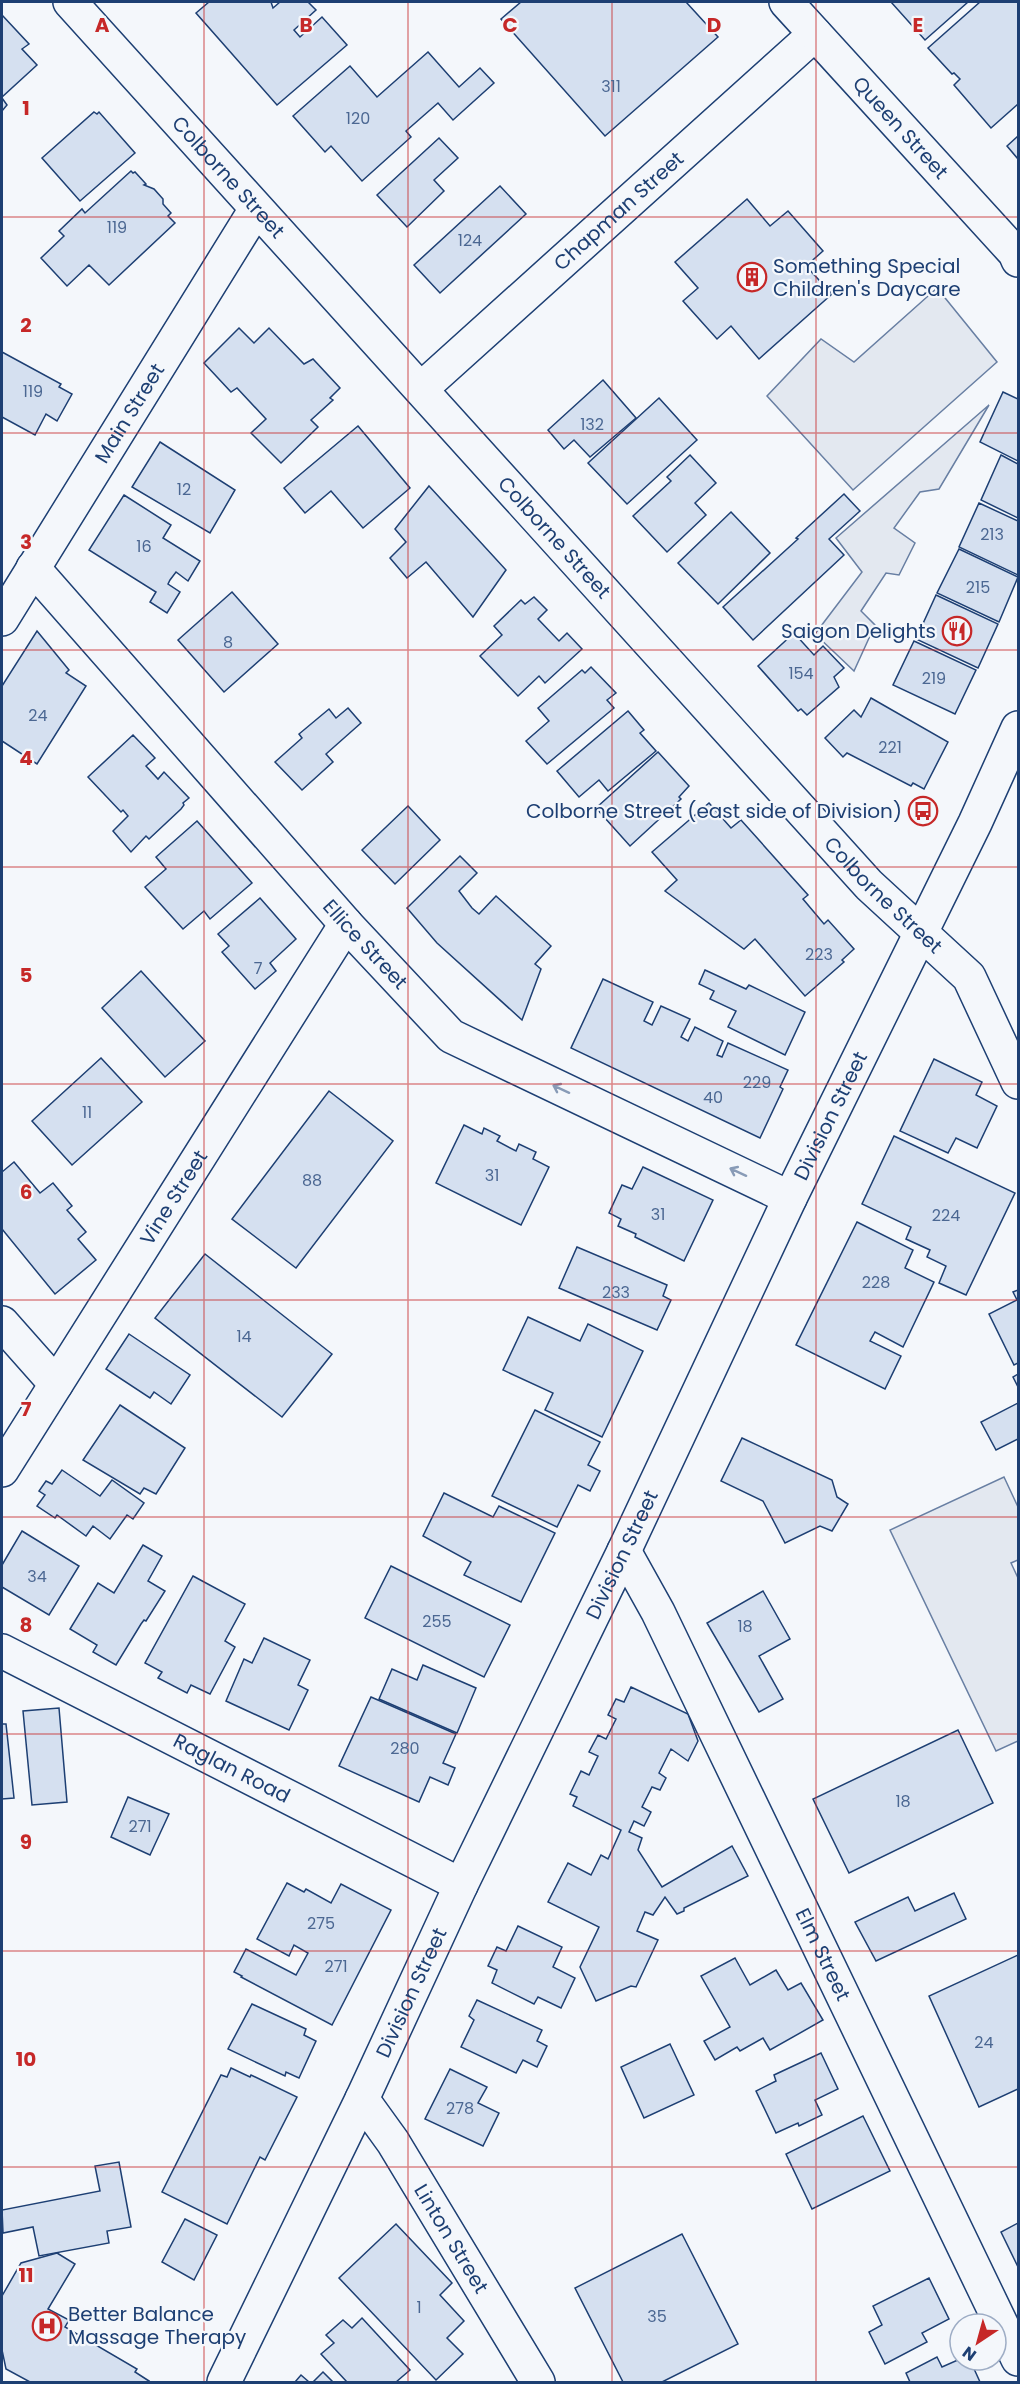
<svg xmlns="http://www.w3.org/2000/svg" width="1020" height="2384" font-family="Poppins,sans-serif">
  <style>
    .parking { fill: #e3e8f0; stroke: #687fa3; stroke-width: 1.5 }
    .building { fill: #d5e0f0; stroke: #1d3f73; stroke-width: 1.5 }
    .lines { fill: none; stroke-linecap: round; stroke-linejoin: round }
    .minor-casing { stroke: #1d3f73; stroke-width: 36 }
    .major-casing { stroke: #1d3f73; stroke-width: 36 }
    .minor { stroke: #f4f7fb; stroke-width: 33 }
    .major { stroke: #f4f7fb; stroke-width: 33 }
    .oneway { stroke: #889bb7 }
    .grid { fill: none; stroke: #c62828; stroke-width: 1.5; stroke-opacity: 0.55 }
    .labels { text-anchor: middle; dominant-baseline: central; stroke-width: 4.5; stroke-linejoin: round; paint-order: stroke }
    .number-label { font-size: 16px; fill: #4b6792 }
    .street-label { font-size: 20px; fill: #1d3f73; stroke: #f4f7fb }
    .poi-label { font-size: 20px; fill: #1d3f73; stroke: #f4f7fb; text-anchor: start }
    .grid-label { font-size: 20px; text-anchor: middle; font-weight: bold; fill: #c62828; stroke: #f4f7fb; stroke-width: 4.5; stroke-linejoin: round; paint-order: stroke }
  </style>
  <rect width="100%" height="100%" fill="#f4f7fb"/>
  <g class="parking">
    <polygon points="937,288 997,362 853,490 767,396 821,339 854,362"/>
    <polygon points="989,405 939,489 920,492 894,528 915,543 899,575 886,573 861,611 875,625 854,671 815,634 862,572 836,538"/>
    <polygon points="1004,1477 1018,1507 1018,1560 1011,1563 1018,1578 1018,1741 996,1751 890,1530"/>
  </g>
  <g class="building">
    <polygon points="209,2 271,2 273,8 280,2 308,2 316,10 294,30 300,37 322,17 347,45 277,105 196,13"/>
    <polygon points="521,2 686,2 718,37 605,136 501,19"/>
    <polygon points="891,2 968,2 925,40"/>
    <polygon points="980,2 1018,2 1018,104 991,128 954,85 960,79 954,73 952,74 928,48"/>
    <polygon points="2,15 29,44 22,49 37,65 2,97"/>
    <polygon points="428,52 459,87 480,68 494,83 453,120 438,103 406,131 411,137 362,181 331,146 325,152 293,116 350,66 377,97"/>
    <polygon points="2,98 7,105 2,111"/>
    <polygon points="94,112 97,114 99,112 135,153 80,201 42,158"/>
    <polygon points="1018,136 1018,159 1007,146"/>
    <polygon points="439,138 458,158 434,180 444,191 407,227 377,195"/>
    <polygon points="131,171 133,173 135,172 146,184 144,185 154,189 163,199 163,204 171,213 168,216 175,223 109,285 89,265 67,286 41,258 64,236 59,231 82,209 85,213"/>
    <polygon points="500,186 526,214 440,293 414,265"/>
    <polygon points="747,199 770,226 788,211 823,251 806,266 832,294 759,359 731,326 717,339 683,301 698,288 675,262"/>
    <polygon points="239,328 254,343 269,328 304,364 313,359 340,388 330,398 333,400 311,420 318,427 281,463 251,433 266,419 237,388 231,392 204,363"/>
    <polygon points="2,352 61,384 59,387 72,394 57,421 46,414 35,435 2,417"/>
    <polygon points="603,380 636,418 590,457 574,440 564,449 548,430"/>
    <polygon points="1003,392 1018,399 1018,461 980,442"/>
    <polygon points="659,398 697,440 627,504 588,463"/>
    <polygon points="358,426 410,488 363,528 331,491 305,513 284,488"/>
    <polygon points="160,442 235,490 210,533 132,487"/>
    <polygon points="690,455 716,483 695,503 706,515 667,552 633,516 671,481 667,477"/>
    <polygon points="1001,455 1018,464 1018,518 981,500"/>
    <polygon points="429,486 506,570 473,617 426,562 407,578 390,558 406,542 395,529"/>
    <polygon points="844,494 860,511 829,539 844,555 753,640 723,607 798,539 796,538"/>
    <polygon points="124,495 171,525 163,538 200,561 188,581 176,572 170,580 168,584 180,592 167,613 150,602 156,592 89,550"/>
    <polygon points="979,503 1018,521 1018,575 959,547"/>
    <polygon points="731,512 770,553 718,604 678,563"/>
    <polygon points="959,549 1018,577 999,622 937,593"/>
    <polygon points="232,592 278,644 224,692 178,640"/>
    <polygon points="936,595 998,624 978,668 916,639"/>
    <polygon points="534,597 547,610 538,619 559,641 567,633 582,649 545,683 539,676 518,696 480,656 502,635 494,626 521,600 525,604"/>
    <polygon points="37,631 69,670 66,673 86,686 37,764 2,741 2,686"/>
    <polygon points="794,633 814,655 823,646 844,668 834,677 839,687 807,715 801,709 798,711 758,666"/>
    <polygon points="914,641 976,670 955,714 893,685"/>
    <polygon points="591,667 616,693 607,700 614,708 547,764 526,741 549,721 538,708 582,670 585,673"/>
    <polygon points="871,698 948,742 924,789 913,783 911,786 847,753 843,757 825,738 854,710 861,717"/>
    <polygon points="348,708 361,723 326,754 333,762 302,790 275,762 302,738 299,734 329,709 336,718"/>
    <polygon points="628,711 644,730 640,733 656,751 608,791 599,780 579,797 557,771"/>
    <polygon points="133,735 155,758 146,766 158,779 164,772 189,798 183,803 184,805 181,809 149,839 146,836 131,852 113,831 128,816 123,810 121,812 88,777"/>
    <polygon points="658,752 689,786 679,797 681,799 630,846 596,808"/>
    <polygon points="709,803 731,828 741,820 808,895 803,899 824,924 828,920 854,949 842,960 844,962 805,996 755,939 744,949 665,891 677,880 652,852"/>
    <polygon points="408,806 440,840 395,884 362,850"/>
    <polygon points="197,821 252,883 210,919 204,911 183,929 145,887 166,869 156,857"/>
    <polygon points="460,856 477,873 459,891 472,908 479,914 496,896 551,946 535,964 541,969 522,1020 437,943 407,908"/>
    <polygon points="260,898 296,939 270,963 276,971 255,989 222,952 229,946 218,934"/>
    <polygon points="705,970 746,989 749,985 805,1012 785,1055 728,1027 736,1011 710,999 714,991 699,984"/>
    <polygon points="141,971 205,1041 165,1077 102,1008"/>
    <polygon points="603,979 653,1002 644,1021 652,1025 661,1006 690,1019 681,1037 688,1041 695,1027 723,1041 717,1055 722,1057 728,1043 788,1070 780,1087 783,1089 760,1138 571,1048"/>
    <polygon points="101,1058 142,1102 72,1165 32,1121"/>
    <polygon points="934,1059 982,1082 976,1095 997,1106 977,1148 956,1138 948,1153 900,1131"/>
    <polygon points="329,1091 393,1141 296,1268 232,1219"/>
    <polygon points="464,1125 482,1134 484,1128 500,1136 497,1141 516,1151 519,1144 536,1152 533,1159 549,1167 521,1225 436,1183"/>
    <polygon points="894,1136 1015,1193 966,1295 939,1283 946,1266 927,1257 930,1250 906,1239 911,1227 862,1204"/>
    <polygon points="14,1162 40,1193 53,1183 72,1206 67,1210 86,1232 78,1239 96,1260 55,1294 2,1229 2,1172"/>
    <polygon points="643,1167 713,1200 684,1261 635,1237 636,1234 618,1226 621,1219 609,1213 622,1185 632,1189"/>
    <polygon points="857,1222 913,1250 905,1268 934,1282 903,1347 875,1332 870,1341 901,1356 885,1389 796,1345"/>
    <polygon points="577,1247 667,1285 663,1296 671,1300 657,1330 559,1288"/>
    <polygon points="205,1254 332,1354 282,1417 155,1318"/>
    <polygon points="1018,1290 1018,1363 1014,1365 989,1314 1017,1300 1013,1292"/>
    <polygon points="528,1317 580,1341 588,1324 643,1351 602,1437 545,1410 553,1393 503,1370"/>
    <polygon points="129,1334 190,1375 171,1404 154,1392 150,1398 106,1369"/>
    <polygon points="1018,1374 1018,1387 1013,1377"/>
    <polygon points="1018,1403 1018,1439 996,1450 981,1422"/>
    <polygon points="120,1405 185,1448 156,1494 144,1488 140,1494 83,1460"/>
    <polygon points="535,1410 600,1442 588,1465 600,1471 590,1491 578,1485 557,1527 492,1496"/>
    <polygon points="742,1438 832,1480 837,1497 848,1504 832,1531 820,1526 785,1543 763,1501 721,1481"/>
    <polygon points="62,1470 100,1496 112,1480 144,1503 133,1519 127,1515 110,1539 93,1526 86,1536 57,1515 55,1518 37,1506 45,1495 39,1491 46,1481 52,1484"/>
    <polygon points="444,1493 493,1517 499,1506 555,1533 521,1602 464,1575 471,1562 423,1536"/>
    <polygon points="22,1531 79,1566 49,1615 2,1587 2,1565"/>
    <polygon points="143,1545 162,1556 148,1581 165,1591 146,1621 144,1620 141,1624 116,1665 93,1652 97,1645 70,1629 98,1583 114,1593"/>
    <polygon points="391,1566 510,1625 484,1677 365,1618"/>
    <polygon points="193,1576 245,1604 225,1641 235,1647 210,1694 191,1685 187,1693 158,1678 162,1672 145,1663"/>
    <polygon points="763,1591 790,1639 759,1656 783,1699 759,1712 707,1623"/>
    <polygon points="264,1638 310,1660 298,1685 308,1690 289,1730 226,1701 244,1659 252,1663"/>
    <polygon points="423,1665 476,1688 457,1733 379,1699 392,1669 417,1680"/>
    <polygon points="631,1687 688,1714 698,1741 688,1761 671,1749 659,1773 666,1778 660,1790 652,1787 642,1807 651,1812 644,1826 634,1821 629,1832 642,1838 638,1850 662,1887 732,1846 748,1876 684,1908 684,1911 677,1914 665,1897 653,1915 645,1912 637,1931 658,1940 636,1987 631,1986 596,2001 580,1967 599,1927 548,1902 568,1863 591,1875 601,1855 608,1859 621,1830 573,1806 577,1797 570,1794 581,1771 589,1775 598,1756 589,1752 598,1735 606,1739 616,1719 608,1715 616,1699 624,1702"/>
    <polygon points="371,1697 456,1734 443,1763 455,1768 448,1785 430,1777 419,1802 339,1766"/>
    <polygon points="59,1708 67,1802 32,1805 23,1711"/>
    <polygon points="2,1724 6,1724 14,1798 2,1799"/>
    <polygon points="958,1730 993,1803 849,1873 813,1799"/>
    <polygon points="128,1797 169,1814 150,1855 111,1837"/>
    <polygon points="287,1883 304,1892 306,1889 331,1903 341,1884 391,1910 332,2025 241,1977 242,1976 234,1972 246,1949 296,1975 308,1953 294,1945 289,1956 257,1939"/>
    <polygon points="954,1893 966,1919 876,1961 855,1922 908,1897 915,1911"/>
    <polygon points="518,1926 562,1947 553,1967 575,1978 561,2008 538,1997 534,2004 492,1983 497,1970 488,1966 497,1947 506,1951"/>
    <polygon points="1018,1955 1018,2089 979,2107 929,1996"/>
    <polygon points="735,1958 750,1985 776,1970 788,1990 801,1983 823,2020 770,2050 763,2038 740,2051 737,2047 715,2060 704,2041 730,2027 701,1976"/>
    <polygon points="477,2000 542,2030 537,2041 547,2046 537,2067 523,2060 516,2073 461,2047 474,2020 469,2016"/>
    <polygon points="252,2004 306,2029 304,2035 316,2041 299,2078 286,2072 285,2076 228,2049"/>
    <polygon points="670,2044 694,2095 644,2118 621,2067"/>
    <polygon points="821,2053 838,2089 815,2100 822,2115 799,2126 798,2123 776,2133 756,2091 776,2081 774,2075"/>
    <polygon points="231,2068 250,2077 251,2075 297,2097 265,2160 260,2157 227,2224 162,2192 221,2075 227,2077"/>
    <polygon points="450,2069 487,2087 478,2103 499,2113 483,2146 425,2119"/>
    <polygon points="863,2116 890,2171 812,2209 786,2154"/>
    <polygon points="119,2162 131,2227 107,2231 109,2243 39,2256 33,2227 3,2233 2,2210 100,2191 95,2166"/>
    <polygon points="185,2219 217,2235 194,2280 162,2262"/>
    <polygon points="1018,2223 1018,2267 1001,2232"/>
    <polygon points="396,2224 452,2283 440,2295 464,2321 447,2338 463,2354 436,2380 339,2278"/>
    <polygon points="682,2234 738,2344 662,2382 623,2382 575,2288"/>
    <polygon points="57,2253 75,2264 48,2309 69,2320 65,2327 137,2369 135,2372 149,2381 148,2382 30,2382 6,2369 2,2350 2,2296 21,2263"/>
    <polygon points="929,2278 949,2319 922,2333 927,2342 885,2364 869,2332 882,2325 873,2306"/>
    <polygon points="362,2318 410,2370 396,2382 347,2382 321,2354 334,2343 326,2335 343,2320 352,2328"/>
    <polygon points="937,2357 942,2367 960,2359 970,2360 980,2382 910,2382 906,2373"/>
    <polygon points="323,2372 333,2382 313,2382"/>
    <polygon points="301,2375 309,2382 295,2382"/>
  </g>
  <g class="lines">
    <g class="minor-casing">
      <g id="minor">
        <path id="s1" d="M70,2L869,885L969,977L1018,1082"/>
        <path id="s2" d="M421,389L815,34"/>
        <path id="s3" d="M33,568L346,924L451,1036L790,1198"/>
        <path id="s4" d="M2,619L256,209"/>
        <polyline points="2,1323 56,1384"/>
        <path id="s5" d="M2,1470L346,924"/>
        <path id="s6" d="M624,1551L658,1612L1018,2359"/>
        <path id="s7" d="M2,1651L461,1885"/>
        <path id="s8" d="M362,2099L393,2142L538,2382"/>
      </g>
    </g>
    <g class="major-casing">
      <g id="major">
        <path id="s9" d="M786,2L1015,253L1018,260"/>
        <path id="s10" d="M224,2382L362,2099L461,1885L624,1551L790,1198L975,823L1018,728"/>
      </g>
    </g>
    <use href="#minor" class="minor"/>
    <use href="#major" class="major"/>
  </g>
  <defs><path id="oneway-shaft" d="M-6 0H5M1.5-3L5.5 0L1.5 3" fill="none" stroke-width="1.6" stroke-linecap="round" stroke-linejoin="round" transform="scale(1.5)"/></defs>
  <g class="oneway">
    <use href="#oneway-shaft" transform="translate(561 1089) rotate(-155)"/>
    <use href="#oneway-shaft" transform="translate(738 1172) rotate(-155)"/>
  </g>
  <path class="grid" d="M204,2V2382M408,2V2382M612,2V2382M816,2V2382M2,217H1018M2,433H1018M2,650H1018M2,867H1018M2,1084H1018M2,1300H1018M2,1517H1018M2,1734H1018M2,1951H1018M2,2167H1018"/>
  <defs>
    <g id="building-ring" transform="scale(1.5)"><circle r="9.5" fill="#f4f7fb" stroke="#c62828" stroke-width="1.5"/><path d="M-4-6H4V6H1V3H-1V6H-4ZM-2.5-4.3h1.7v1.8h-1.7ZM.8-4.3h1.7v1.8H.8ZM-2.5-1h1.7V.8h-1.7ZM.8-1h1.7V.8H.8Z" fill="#c62828"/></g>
    <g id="restaurant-ring" transform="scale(1.5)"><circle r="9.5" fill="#f4f7fb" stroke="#c62828" stroke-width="1.5"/><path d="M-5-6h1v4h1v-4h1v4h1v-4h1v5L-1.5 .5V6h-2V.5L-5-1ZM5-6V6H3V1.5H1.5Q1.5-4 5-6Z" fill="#c62828"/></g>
    <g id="bus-ring" transform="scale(1.5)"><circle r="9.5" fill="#f4f7fb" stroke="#c62828" stroke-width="1.5"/><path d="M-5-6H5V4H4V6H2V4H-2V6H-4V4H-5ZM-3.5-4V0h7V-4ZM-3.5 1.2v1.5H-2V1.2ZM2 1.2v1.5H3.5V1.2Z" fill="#c62828"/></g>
    <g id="hospital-ring" transform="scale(1.5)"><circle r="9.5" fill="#f4f7fb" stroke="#c62828" stroke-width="1.5"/><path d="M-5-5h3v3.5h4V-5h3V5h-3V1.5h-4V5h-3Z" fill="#c62828"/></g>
  </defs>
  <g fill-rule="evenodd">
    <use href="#building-ring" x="752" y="277"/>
    <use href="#restaurant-ring" x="957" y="631"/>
    <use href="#bus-ring" x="923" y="811"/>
    <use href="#hospital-ring" x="47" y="2326"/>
  </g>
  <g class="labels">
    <g class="number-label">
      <text x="611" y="86">311</text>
      <text x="358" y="118">120</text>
      <text x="117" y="227">119</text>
      <text x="470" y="240">124</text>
      <text x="33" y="391">119</text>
      <text x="592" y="424">132</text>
      <text x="184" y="489">12</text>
      <text x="992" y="534">213</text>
      <text x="144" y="546">16</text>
      <text x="978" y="587">215</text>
      <text x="228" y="642">8</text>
      <text x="801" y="673">154</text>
      <text x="934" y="678">219</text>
      <text x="38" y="715">24</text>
      <text x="890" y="747">221</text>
      <text x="819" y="954">223</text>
      <text x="258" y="968">7</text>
      <text x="757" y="1082">229</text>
      <text x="713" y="1097">40</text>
      <text x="87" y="1112">11</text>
      <text x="492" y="1175">31</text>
      <text x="312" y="1180">88</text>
      <text x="658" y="1214">31</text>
      <text x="946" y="1215">224</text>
      <text x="876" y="1282">228</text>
      <text x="616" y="1292">233</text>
      <text x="244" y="1336">14</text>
      <text x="37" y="1576">34</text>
      <text x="437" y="1621">255</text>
      <text x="745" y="1626">18</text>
      <text x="405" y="1748">280</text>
      <text x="903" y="1801">18</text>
      <text x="140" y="1826">271</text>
      <text x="321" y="1923">275</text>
      <text x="336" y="1966">271</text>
      <text x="984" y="2042">24</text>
      <text x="460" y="2108">278</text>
      <text x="419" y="2307">1</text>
      <text x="657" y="2316">35</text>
    </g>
    <g class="street-label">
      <text stroke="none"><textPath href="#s9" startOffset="170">Queen Street</textPath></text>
      <text stroke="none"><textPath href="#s1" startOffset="236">Colborne Street</textPath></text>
      <text stroke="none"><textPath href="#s2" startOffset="266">Chapman Street</textPath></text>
      <text stroke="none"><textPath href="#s4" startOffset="242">Main Street</textPath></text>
      <text stroke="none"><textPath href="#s1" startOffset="722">Colborne Street</textPath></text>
      <text stroke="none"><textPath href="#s1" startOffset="1208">Colborne Street</textPath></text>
      <text stroke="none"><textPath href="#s3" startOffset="502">Ellice Street</textPath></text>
      <text stroke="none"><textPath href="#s10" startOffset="1404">Division Street</textPath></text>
      <text stroke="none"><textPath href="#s5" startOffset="322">Vine Street</textPath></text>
      <text stroke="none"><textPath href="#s10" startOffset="918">Division Street</textPath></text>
      <text stroke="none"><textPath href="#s7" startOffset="258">Raglan Road</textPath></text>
      <text stroke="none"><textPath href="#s6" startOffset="450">Elm Street</textPath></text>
      <text stroke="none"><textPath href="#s10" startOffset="432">Division Street</textPath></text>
      <text stroke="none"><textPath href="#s8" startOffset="166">Linton Street</textPath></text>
    </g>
    <g class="poi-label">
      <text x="773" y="266">Something Special<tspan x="773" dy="23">Children's Daycare</tspan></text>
      <text x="936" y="631" text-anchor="end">Saigon Delights</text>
      <text x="902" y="811" text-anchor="end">Colborne Street (east side of Division)</text>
      <text x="68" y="2314">Better Balance<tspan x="68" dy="23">Massage Therapy</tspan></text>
    </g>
  </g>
  <g class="grid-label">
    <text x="102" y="32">A</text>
    <text x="306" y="32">B</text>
    <text x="510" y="32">C</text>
    <text x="714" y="32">D</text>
    <text x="918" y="32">E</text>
    <text x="26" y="115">1</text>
    <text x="26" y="332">2</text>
    <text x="26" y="549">3</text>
    <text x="26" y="765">4</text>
    <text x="26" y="982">5</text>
    <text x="26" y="1199">6</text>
    <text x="26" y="1416">7</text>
    <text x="26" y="1632">8</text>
    <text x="26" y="1849">9</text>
    <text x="26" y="2066">10</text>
    <text x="26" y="2282">11</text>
  </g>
  <rect width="1020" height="2384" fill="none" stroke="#1d3f73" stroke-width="6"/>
  <g transform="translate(978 2342) rotate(216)"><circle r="28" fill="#f4f7fb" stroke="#9eadc5" stroke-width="1.5"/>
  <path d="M0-4.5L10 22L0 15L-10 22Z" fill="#c62828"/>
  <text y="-9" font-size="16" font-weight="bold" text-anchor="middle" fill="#1d3f73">N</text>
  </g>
</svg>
